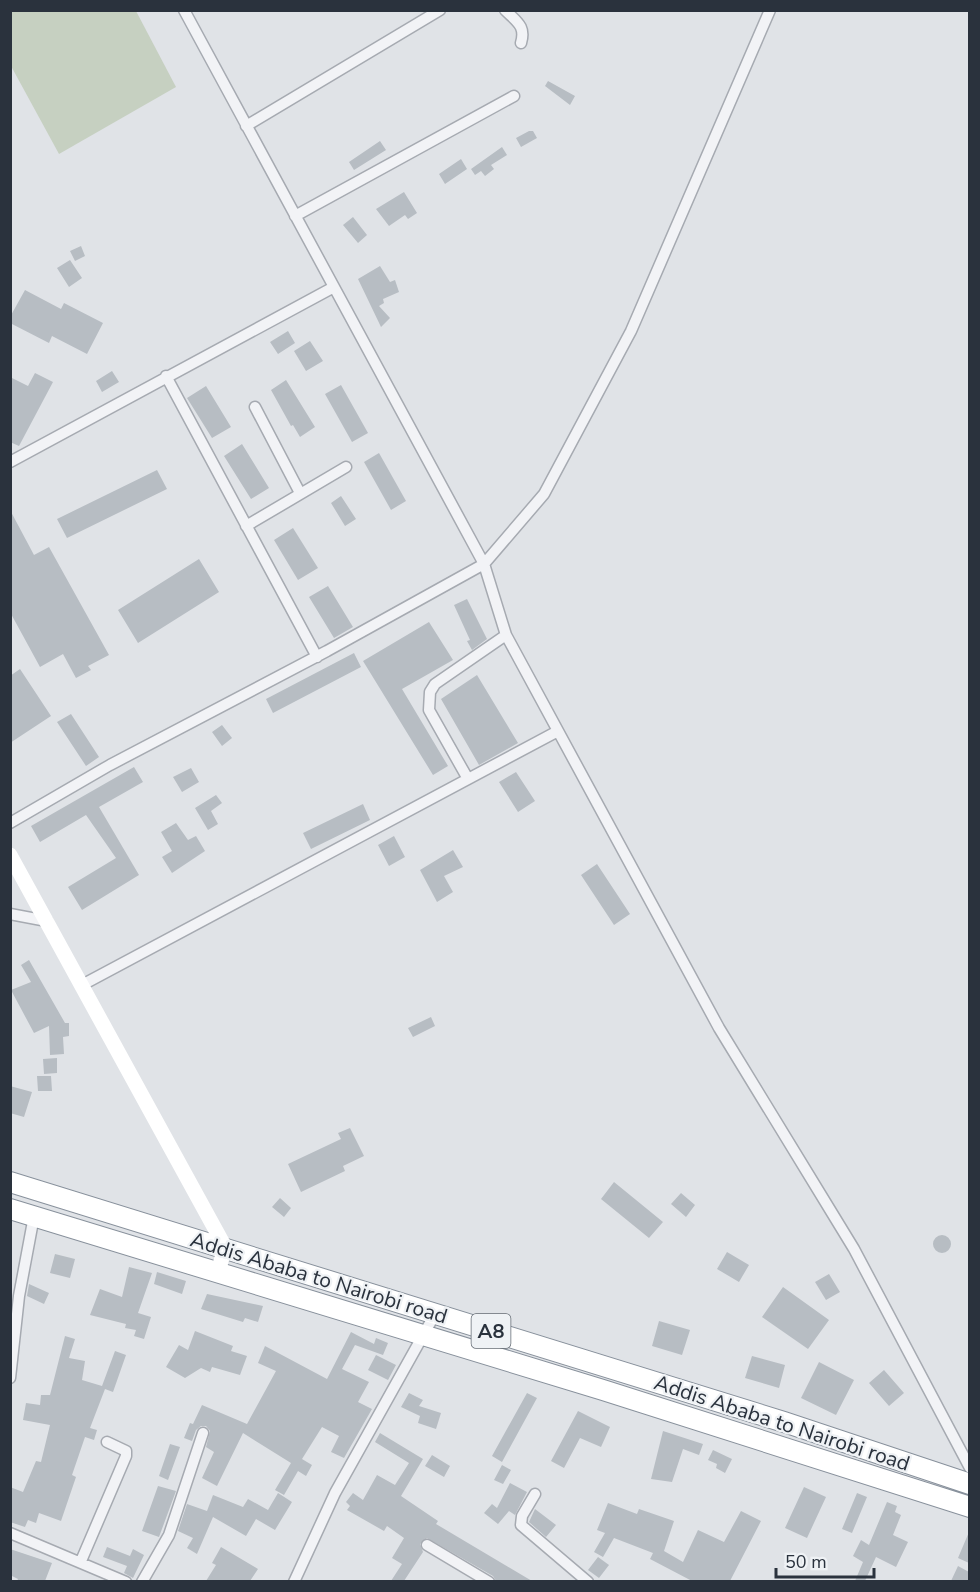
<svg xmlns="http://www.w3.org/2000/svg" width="980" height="1592" viewBox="0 0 980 1592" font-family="'Nunito Sans',sans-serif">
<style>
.green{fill:#c6d0c1}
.building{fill:#b7bdc3}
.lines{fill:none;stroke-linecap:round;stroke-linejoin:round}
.street-casing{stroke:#a6aab1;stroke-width:13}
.highway-casing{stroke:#88919c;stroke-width:22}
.street{stroke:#f2f3f6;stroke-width:10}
.secondary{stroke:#fff;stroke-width:15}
.highway{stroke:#fff;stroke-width:20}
.labels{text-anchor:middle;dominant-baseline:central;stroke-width:4.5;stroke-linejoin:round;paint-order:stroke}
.shield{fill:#eff2f5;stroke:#656c74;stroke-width:1.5}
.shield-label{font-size:20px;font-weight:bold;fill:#2a323d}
.street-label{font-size:21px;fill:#2a323d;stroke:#eff2f5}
</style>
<rect width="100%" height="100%" fill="#e0e3e7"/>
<path class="green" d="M10 11H136L176 87 59 154 11 66Z"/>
<path class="building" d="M548 81 575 96 570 105 545 86Z
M529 131H533L537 138 521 147 516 138Z
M380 141 386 150 354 170 349 162Z
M502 147 507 155 491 165 494 169 485 176 481 171 475 175 471 169Z
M461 159 467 169 445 184 439 174Z
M404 192 417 213 408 219 405 215 389 226 376 209Z
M353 217 367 235 358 243 343 225Z
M81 246 85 256 75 261 70 251Z
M70 260 82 278 69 287 57 268Z
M380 266 390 282 395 280 399 292 383 299 384 303 379 306 390 318 381 327 358 279Z
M25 290 61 309 64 303 103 323 87 354 52 336 49 343 10 323V317Z
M288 331 295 343 278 354 270 342Z
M310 341 323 361 306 371 294 351Z
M112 371 119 382 102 392 96 381Z
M35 373 53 382 19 446 10 442V377L28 386Z
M286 380 315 427 300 437 293 425 291 426 271 390Z
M341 385 368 433 352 442 325 394Z
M206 386 231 427 212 438 187 398Z
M242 444 269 488 251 499 224 456Z
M379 453 406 501 391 510 364 462Z
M157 470 167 489 67 538 57 519Z
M341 496 356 519 345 526 331 503Z
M10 510 34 555 49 547 109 655 88 666 91 670 76 678 63 654 40 667 10 612Z
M293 528 318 568 298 580 274 540Z
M199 559 219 592 138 643 118 610Z
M328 586 353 627 334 638 309 597Z
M467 599 487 639 472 650 467 641 470 640 454 605Z
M429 622 453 660 402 689 448 766 433 775 363 661Z
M354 653 361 667 273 713 266 699Z
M20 669 51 716 10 743V676Z
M477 675 518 743 479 765 441 699Z
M71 714 99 757 86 766 57 722Z
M222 725 232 738 222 746 212 732Z
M134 767 143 782 99 807 139 875 82 910 68 887 116 858 86 815 40 842 31 826Z
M191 768 199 782 182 792 173 777Z
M516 772 535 801 518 812 499 782Z
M216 795 222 803 211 811 218 824 208 830 195 808Z
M363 804 370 820 311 849 303 833Z
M176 823 188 840 196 836 205 851 172 873 162 857 172 851 161 832Z
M394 836 405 857 389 866 378 845Z
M453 850 463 867 444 876 453 892 437 902 420 870Z
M597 864 630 914 614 925 581 875Z
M29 960 65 1023H69V1036L63 1037 64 1054 50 1055 49 1026 34 1033 11 990 31 982 21 965Z
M431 1017 435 1026 413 1037 408 1028Z
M57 1058V1073L44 1074 43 1059Z
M37 1076H51L52 1091H38Z
M10 1086 32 1092 24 1117 10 1113Z
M350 1128 364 1156 343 1166 345 1171 301 1192 288 1164 341 1139 338 1133Z
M614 1182 663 1222 649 1238 601 1199Z
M681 1193 695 1205 686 1217 671 1204Z
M280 1198 291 1208 284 1217 272 1207Z
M933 1244a9 9 0 1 1 18 0a9 9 0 1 1-18 0Z
M727 1252 749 1265 739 1282 717 1269Z
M55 1254 75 1259 70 1278 50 1273Z
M129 1267 152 1273 138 1313 151 1317 144 1339 134 1336 136 1330 125 1328 126 1324 90 1315 100 1289 122 1297Z
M157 1272 186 1281 182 1294 154 1284Z
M829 1274 840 1292 826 1300 815 1282Z
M29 1284 49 1293 44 1304 27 1296Z
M783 1287 829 1320 808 1349 762 1317Z
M207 1294 263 1306 258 1322 245 1318 243 1322 201 1309Z
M659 1321 690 1330 682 1355 652 1346Z
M195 1331 233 1346 231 1351 247 1356 240 1375 212 1367 210 1372 201 1368 185 1378 166 1367 179 1345 188 1350Z
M351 1332 374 1344 376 1338 388 1343 383 1355 355 1345 342 1369 369 1382 358 1402 372 1409 344 1458 331 1452 339 1436 322 1427 302 1459 312 1465 306 1476 298 1471 284 1495 275 1490 291 1463 243 1433 217 1486 202 1478 214 1452 206 1447 210 1431 206 1426H201L196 1430 192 1441 184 1438 190 1423 193 1424 202 1405 247 1424 276 1371 258 1363 265 1346 327 1379Z
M65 1336 75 1339 69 1358 85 1361 82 1380 102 1386 115 1351 126 1355 113 1392 105 1389 90 1428 97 1430 94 1440 85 1437 72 1475 76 1477 61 1521 39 1513 36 1523 28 1520 25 1527 10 1522V1487L23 1492 36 1461 41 1462 50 1425 23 1420 26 1403 40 1405 41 1395H50Z
M376 1355 396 1365 388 1380 368 1370Z
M752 1356 785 1365 779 1388 745 1378Z
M819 1362 854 1380 836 1415 801 1398Z
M884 1370 904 1393 889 1406 869 1383Z
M409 1393 423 1400 419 1406 441 1413 436 1429 418 1423 420 1416 401 1407Z
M527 1393 537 1398 502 1462 492 1456Z
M578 1411 610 1427 601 1447 580 1438 564 1468 551 1461Z
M663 1431 703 1444 699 1455 683 1449 672 1482 651 1479Z
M380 1433 423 1459 401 1496 438 1521 436 1524 532 1581H496L493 1576 427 1538 420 1544 423 1552 404 1581H391L402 1564 392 1558 404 1538 387 1526 384 1531 347 1510 350 1506 346 1502 353 1493 363 1500 377 1475 395 1485 409 1463 375 1442Z
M170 1444 180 1447 168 1480 159 1476Z
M713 1450 732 1459 725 1473 716 1468 717 1464 708 1460Z
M432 1455 450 1466 444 1477 425 1466Z
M502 1465 511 1470 503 1484 494 1480Z
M510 1483 527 1492 515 1515 509 1511 498 1524 484 1513 492 1504 497 1508Z
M158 1486 176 1491 159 1537 142 1531Z
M804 1487 826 1497 807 1538 785 1528Z
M278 1493 292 1502 275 1530 256 1519 246 1536 213 1517 197 1554 187 1548 193 1538 178 1531 187 1504 207 1511 213 1495 243 1507 248 1499 268 1510Z
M857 1493 867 1497 852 1533 842 1529Z
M887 1502 897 1506 895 1512 901 1515 893 1535 908 1542 896 1567 876 1557 865 1581H855L863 1562 853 1556 861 1540 869 1545Z
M608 1503 637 1514 639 1509 674 1521 664 1551 683 1562 698 1530 724 1542 741 1511 761 1521 730 1581H692L650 1559 653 1553 614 1538 603 1557 594 1552 605 1533 597 1530Z
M535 1509 556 1525 546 1537 529 1522Z
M969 1532V1563L958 1558Z
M107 1547 130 1556 133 1549 144 1555 133 1578 124 1573 127 1566 103 1557Z
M221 1547 258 1569 250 1581H206L216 1565 212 1563Z
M10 1549 52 1563 45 1581H17L18 1579 10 1575Z
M598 1557 609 1565 599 1578 588 1570Z
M958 1566 969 1572V1581H951Z"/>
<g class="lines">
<defs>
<path id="street" d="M184 10 484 564 506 635 719 1028 854 1249 970 1468
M505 10C517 22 526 26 521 43
M246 126 440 10
M295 216 514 96
M166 376 317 657
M255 407 300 493
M10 462 334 287
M246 526 346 467
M468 779 429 710 430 692 435 684 506 635
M10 823 110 765 327 651 484 564 544 494 631 331 770 10
M10 914 47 921
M82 985 558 731
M10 1378 19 1296 34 1216
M535 1494 522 1516 521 1525 588 1582
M10 1533 126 1582
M427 1545 489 1582
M81 1561 126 1456V1451L107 1442
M142 1582 169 1535 203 1433
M294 1582 335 1493 435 1314"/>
<path id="highway" d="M10 1182 784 1422 970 1484
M10 1209 603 1390 970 1507"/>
</defs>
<use href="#street" class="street-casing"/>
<use href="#highway" class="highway-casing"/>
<use href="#street" class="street"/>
<path class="secondary" d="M10 855 225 1247 218 1272"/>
<use href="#highway" class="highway"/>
</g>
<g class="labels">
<rect class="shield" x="471.5" y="1314" width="39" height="34" rx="4.5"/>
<g class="shield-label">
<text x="491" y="1331">A8</text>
</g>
<g class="street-label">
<text transform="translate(319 1278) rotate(17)">Addis Ababa to Nairobi road</text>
<text transform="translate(782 1423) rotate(18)">Addis Ababa to Nairobi road</text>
</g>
</g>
<rect width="980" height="1592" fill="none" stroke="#2a323d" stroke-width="24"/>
<path d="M776 1568v9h98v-9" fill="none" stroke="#2a323d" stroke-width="3"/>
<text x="785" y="1568" font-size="18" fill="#2a323d" stroke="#eff2f5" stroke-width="4.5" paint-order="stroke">50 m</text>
</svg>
